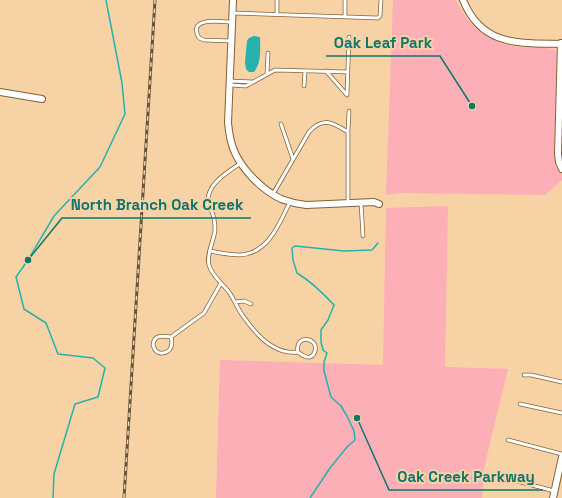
<svg xmlns="http://www.w3.org/2000/svg" width="562" height="498" viewBox="0 0 562 498" font-family="'Space Grotesk',sans-serif">
<style>
.green{fill:#fcafb7}
.water{fill:#25b2ae}
.lines{fill:none;stroke-linecap:round;stroke-linejoin:round}
.stream{stroke:#25b2ae;stroke-width:1.5}
.lane-casing{stroke:#826137;stroke-width:4.5}
.street-casing{stroke:#826137;stroke-width:8}
.lane{stroke:#fff;stroke-width:3}
.street{stroke:#fff;stroke-width:6}
.rail-casing{stroke:#65533c;stroke-width:3}
.rail{stroke:#f7d2a5;stroke-width:1.5;stroke-dasharray:4.5;stroke-linecap:butt}
.leader{fill:none;stroke:#0f766e;stroke-width:1.5}
.callout-dot{fill:#0f766e;stroke:#f7d2a5;stroke-width:1.5}
.callout-label{font-size:15px;text-anchor:middle;font-weight:bold;fill:#0f766e;stroke:#f7d2a5;stroke-width:4;stroke-linejoin:round;paint-order:stroke}
</style>
<rect width="100%" height="100%" fill="#f7d2a5"/>
<path class="green" d="M393 0H456C468 27 491 45 521 47 531 48 545 46 555 50L557 53V57L554 156 556 166 562 174V180L545 195 402 193 386 195Z
M448 206 445 367 508 369 484 468 482 498H216L220 360 383 365 386 208Z"/>
<path class="water" d="M254 36 260 37C260 49 262 62 254 72H249L246 69 245 62 247 41 249 38Z"/>
<g class="lines">
<path class="stream" d="M53 498 54 474 75 404 98 397 105 368 93 358 58 354 46 323 24 309 16 277 28 260 54 216 100 167 125 114 122 83 106 0
M310 498 330 468 347 447 355 440 354 431 347 416 341 406 331 397 324 371V362L327 353 323 350 321 342V330L328 320 334 305C322 292 312 282 297 273L293 260 292 248 295 246 344 251 372 250 378 243"/>
<defs>
<path id="lane" d="M233 13 378 18 380 16 381 0
M277 14V0
M345 17V0
M231 41 204 40 199 38C187 16 220 22 232 22
M326 71 347 95 349 37
M267 74 268 53
M229 81 254 82
M230 85 246 86 275 70 348 72
M304 86 305 71
M281 124 293 159
M348 132 349 111
M241 163C228 172 206 184 208 203 209 206 210 209 212 212 214 217 215 224 215 230 214 241 206 254 209 265 212 276 222 283 229 292 235 301 239 312 246 320 258 337 275 355 298 352 304 357 312 361 315 351 319 337 294 334 298 352
M273 194 309 132C323 116 333 123 348 132V203
M361 203 363 236
M210 251C220 253 230 255 240 255 269 253 279 224 290 202
M235 302 244 301 251 304
M171 337C163 336 154 334 153 345 154 347 154 349 156 351 160 355 169 353 171 347 172 344 172 340 171 337L204 313 221 283
M524 375H531L562 382
M520 404 562 413
M508 440 562 454
M502 477 554 491"/>
<path id="street" d="M233 0 228 123C229 132 230 140 233 148 240 168 262 190 281 199 289 202 297 204 306 205L374 202 379 204
M463 0C482 47 519 43 562 44
M561 43 558 154 559 162 562 169
M0 92 42 99
M553 498 562 457"/>
</defs>
<use href="#lane" class="lane-casing"/>
<use href="#street" class="street-casing"/>
<use href="#lane" class="lane"/>
<use href="#street" class="street"/>
<defs>
<path id="rail" d="M124 498 155 0"/>
</defs>
<use href="#rail" class="rail-casing"/>
<use href="#rail" class="rail"/>
</g>
<path class="leader" d="M472 106L440 56H326M28 260L62 218H251M357 418L389 490H543"/>
<g class="callout-dot">
<circle cx="472" cy="106" r="4"/>
<circle cx="28" cy="260" r="4"/>
<circle cx="357" cy="418" r="4"/>
</g>
<g class="callout-label">
<text x="383" y="48">Oak Leaf Park</text>
<text x="157" y="210">North Branch Oak Creek</text>
<text x="466" y="482">Oak Creek Parkway</text>
</g>
</svg>
